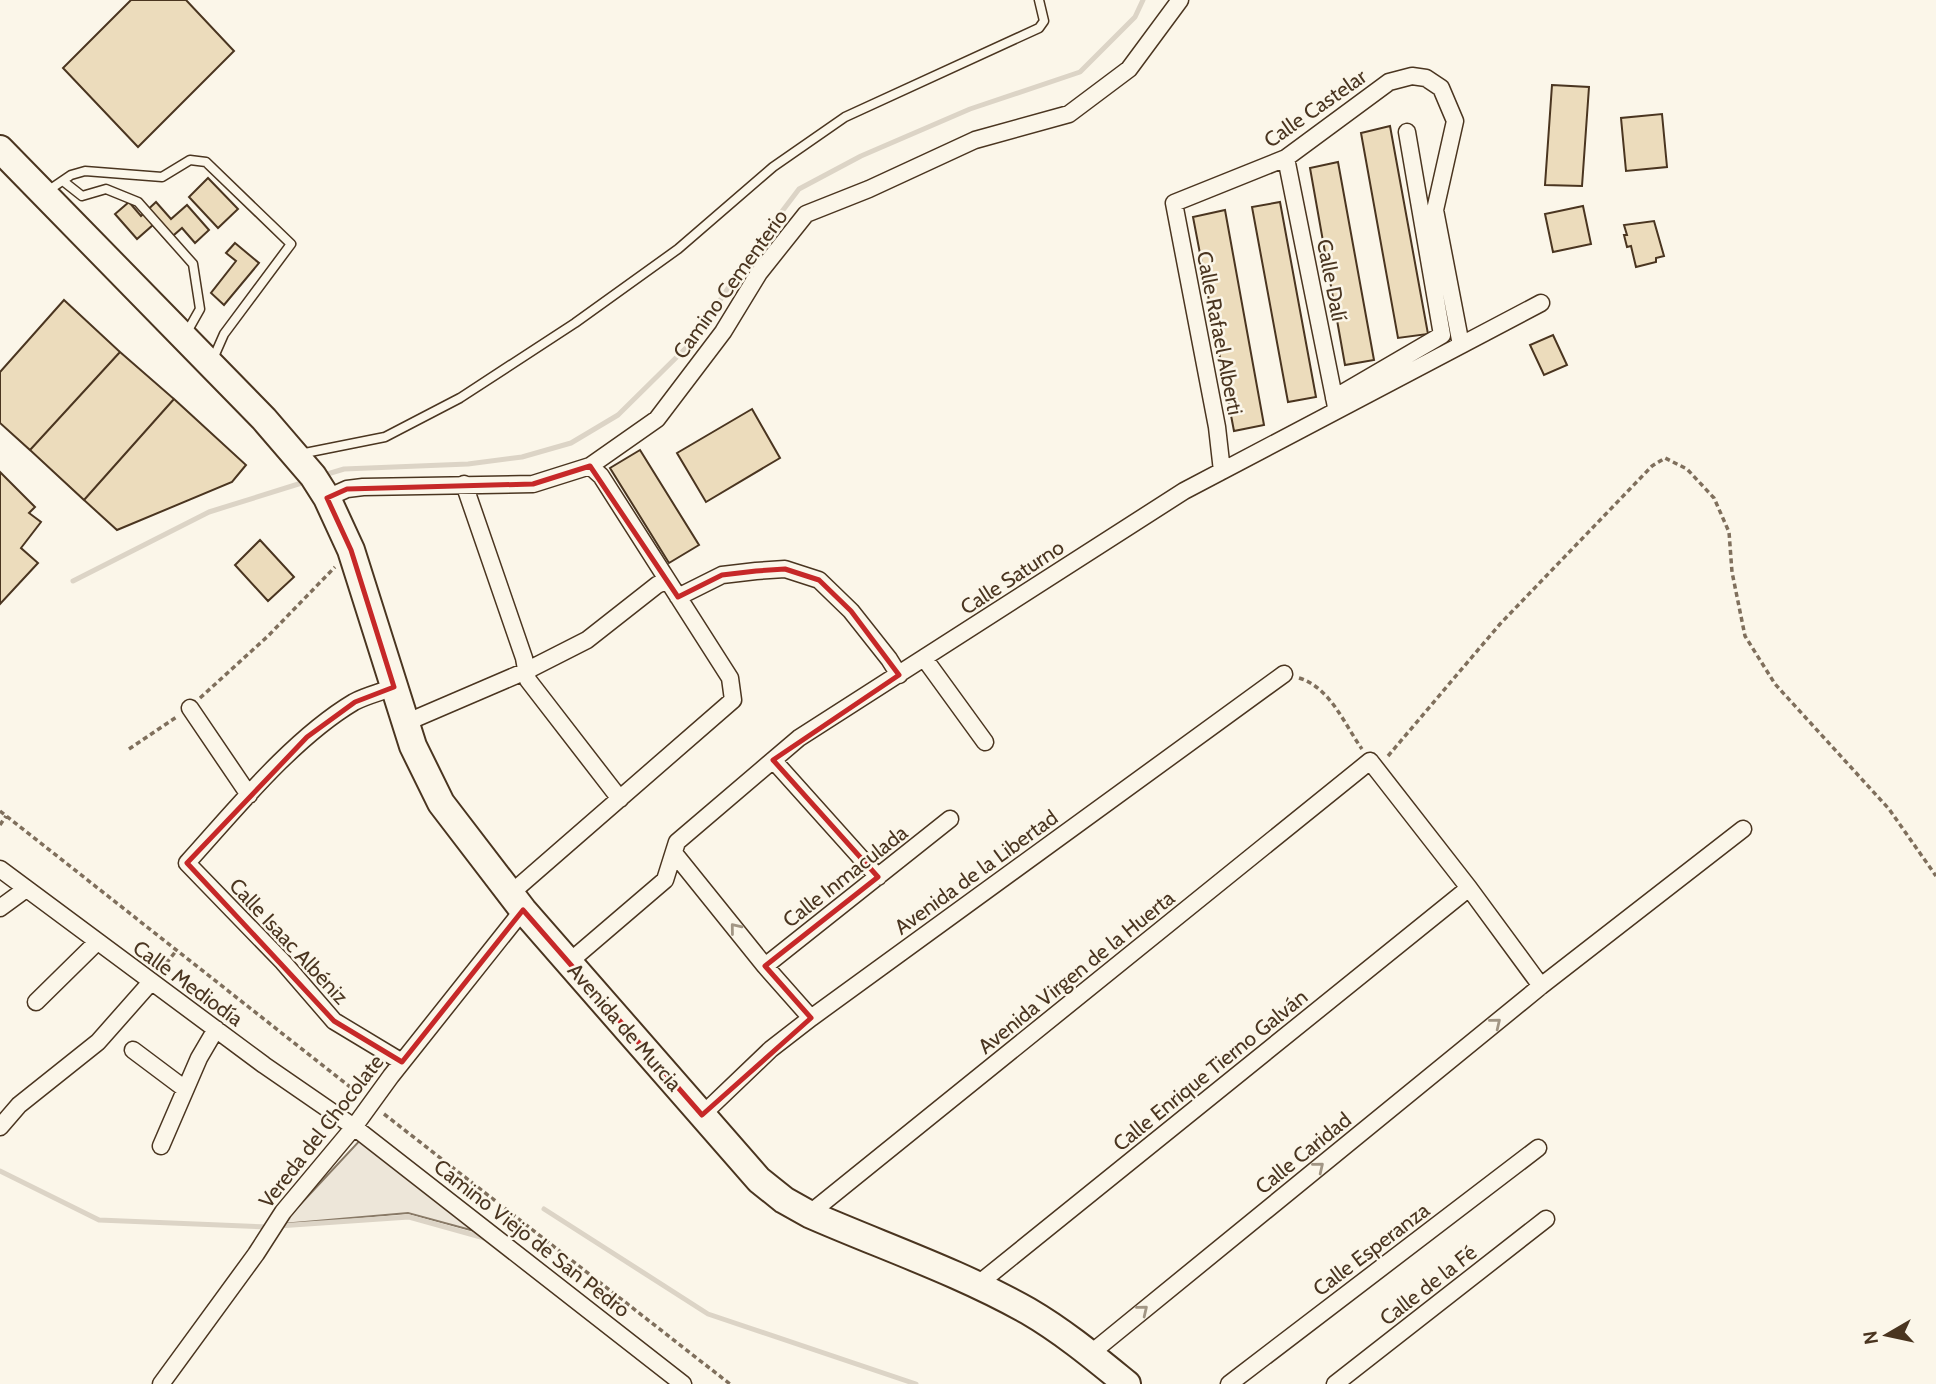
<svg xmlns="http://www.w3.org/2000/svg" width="1936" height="1384" viewBox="0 0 1936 1384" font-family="Cabin,sans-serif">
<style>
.green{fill:#ede6d9;stroke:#887966;stroke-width:2}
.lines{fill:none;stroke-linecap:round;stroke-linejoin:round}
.stream{stroke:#dcd4c6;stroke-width:5}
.building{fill:#ecdcbc;stroke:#4a3520;stroke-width:2}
.lane-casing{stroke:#4a3520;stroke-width:11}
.street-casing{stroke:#4a3520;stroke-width:19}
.primary-casing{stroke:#4a3520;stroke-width:30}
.path{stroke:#7f6f5c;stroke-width:3.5;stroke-dasharray:5 3.5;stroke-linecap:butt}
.lane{stroke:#fbf6e9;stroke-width:8}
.street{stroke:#fbf6e9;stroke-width:16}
.primary{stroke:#fbf6e9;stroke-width:26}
.oneway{stroke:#a29684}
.marked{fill:none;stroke:#c62828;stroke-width:5;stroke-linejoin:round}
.labels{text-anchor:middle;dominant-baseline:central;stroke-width:5;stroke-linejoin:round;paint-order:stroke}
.street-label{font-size:21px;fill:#4a3520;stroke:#fbf6e9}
</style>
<rect width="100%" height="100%" fill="#fbf6e9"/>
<path class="green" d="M363 1137 489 1235 408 1213 282 1224Z"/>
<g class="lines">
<path class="stream" d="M324 475 344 469 468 464 522 457 571 443 618 415 694 340 755 247 799 189 861 156 970 109 1080 72 1135 17 1143 0
M73 581 209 512 308 481
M0 1171 99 1220 268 1227
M544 1209 708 1314 916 1384
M278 1226 409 1217 488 1239"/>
</g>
<path class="building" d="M131 0H186L234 51 138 147 63 68Z
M1552 85 1589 87 1582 186 1545 185Z
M1662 114 1667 167 1626 171 1621 118Z
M1390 126 1428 334 1398 338 1361 133Z
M1338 162 1374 360 1345 365 1310 168Z
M208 178 238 209 218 228 189 197Z
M129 202 141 216 156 202 171 219 187 205 209 230 195 243 182 228 167 241 153 225 137 239 115 214Z
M1280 202 1316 397 1288 402 1252 207Z
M1583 206 1591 244 1553 252 1545 214Z
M1225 210 1264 425 1234 431 1193 217Z
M1654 221 1664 256 1656 258V262L1636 267 1631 246 1627 247 1624 235H1627L1624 225Z
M235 243 259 263 224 305 211 293 236 261 226 253Z
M64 300 120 352 30 450 0 423V372Z
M1553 335 1567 365 1544 375 1530 345Z
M120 352 174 399 84 500 30 450Z
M174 399 246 465 232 482 117 530 84 500Z
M752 409 780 458 706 502 677 453Z
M640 450 699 545 669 563 610 468Z
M0 472 35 507 29 513 41 522 21 548 38 563 0 604Z
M260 540 294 577 268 601 235 565Z"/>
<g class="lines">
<defs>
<path id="lane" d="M63 181 82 196 106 189 138 202 193 264 200 309 187 332
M46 192 71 175 85 171 162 177 190 160 206 162 291 244 224 334 213 359
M300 454 385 437 460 398 575 323 678 249 773 167 845 117 1039 28 1044 21 1039 0"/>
<path id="street" d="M1286 158 1336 407
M1334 398 1442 335 1407 132
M1222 471 1217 427 1174 203 1286 158 1389 82 1412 76 1426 78 1441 88 1455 121 1435 210 1461 345
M464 484 524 658 528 680 620 799
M327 498 347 489 363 487 533 484 590 466 657 419 723 332 759 273 806 214 869 189 975 140 1069 114 1129 69 1180 0
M678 597 722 575 756 571 785 569 819 580 851 611 889 659 899 675
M924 658 985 742
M394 687C381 692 365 696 354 702 292 739 235 810 187 863L283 962 334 1021 402 1062
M190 708 249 795
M405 723 526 671 587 640 657 585 667 580
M773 760 878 877
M674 853 765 966 811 1018
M0 869 264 1065 354 1127 683 1384
M510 894 733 700 730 678 601 476 590 466
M0 908 26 889
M568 963 665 880 677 842 799 738 1184 491 1541 303
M765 966 950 819
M36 1002 97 942
M133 1050 185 1089
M702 1115 771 1049 811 1018 1284 674
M0 1127 19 1105 98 1042 151 982
M161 1146 199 1058 216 1029
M809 1214 1370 761 1469 888 1541 986
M977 1285 1469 888
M1090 1354 1541 986 1743 829
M161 1384 256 1254 283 1212 354 1127 391 1076 523 910
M1229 1384 1538 1148
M1335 1384 1546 1219"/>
<path id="primary" d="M0 149 264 419 313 476 327 498 351 550 413 746 441 803 523 910 759 1180 784 1200 809 1214C882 1246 959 1272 1028 1311 1064 1332 1095 1358 1127 1384"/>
</defs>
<use href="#lane" class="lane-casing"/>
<use href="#street" class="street-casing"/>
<use href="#primary" class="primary-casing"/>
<path class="path" d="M1299 678C1331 688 1344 724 1362 749
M200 698 268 636 335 567
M129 749 178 716
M1388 756 1500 624 1652 466 1665 458 1687 469 1714 498 1729 532 1732 572 1745 636 1775 684 1889 809 1936 876
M0 811 359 1094
M0 825 6 816
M161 970 176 951
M384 1114 730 1384"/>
<use href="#lane" class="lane"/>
<use href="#street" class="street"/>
<use href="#primary" class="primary"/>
</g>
<defs><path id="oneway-chevron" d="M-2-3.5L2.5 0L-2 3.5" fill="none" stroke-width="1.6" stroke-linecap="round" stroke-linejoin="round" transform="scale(1.75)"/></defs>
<g class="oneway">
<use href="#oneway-chevron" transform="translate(735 928) rotate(-129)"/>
<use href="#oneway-chevron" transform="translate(1496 1023) rotate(-39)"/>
<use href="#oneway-chevron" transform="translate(1319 1167) rotate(-39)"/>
<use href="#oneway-chevron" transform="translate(1143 1310) rotate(-39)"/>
</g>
<path class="marked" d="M590 466 678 597 722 575 756 571 785 569 819 580 851 611 899 675 773 760 878 877 765 966 811 1018 702 1115 523 910 402 1062 334 1021 187 863 307 737 355 702 394 687 351 550 327 498 347 489 533 484Z"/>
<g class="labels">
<g class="street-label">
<text transform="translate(1315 108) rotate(-35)">Calle Castelar</text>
<text transform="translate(1332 280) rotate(79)">Calle Dalí</text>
<text transform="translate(730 284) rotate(-54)">Camino Cementerio</text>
<text transform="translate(1220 333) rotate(79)">Calle Rafael Alberti</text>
<text transform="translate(1012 577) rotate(-33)">Calle Saturno</text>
<text transform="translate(976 872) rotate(-36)">Avenida de la Libertad</text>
<text transform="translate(845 876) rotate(-38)">Calle Inmaculada</text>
<text transform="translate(289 941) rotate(47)">Calle Isaac Albéniz</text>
<text transform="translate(1076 972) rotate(-39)">Avenida Virgen de la Huerta</text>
<text transform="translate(188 983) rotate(36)">Calle Mediodía</text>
<text transform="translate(625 1027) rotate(49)">Avenida de Murcia</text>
<text transform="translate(1210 1070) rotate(-39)">Calle Enrique Tierno Galván</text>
<text transform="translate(321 1131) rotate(-52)">Vereda del Chocolate</text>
<text transform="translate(1303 1153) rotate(-39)">Calle Caridad</text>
<text transform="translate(532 1238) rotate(38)">Camino Viejo de San Pedro</text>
<text transform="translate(1371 1249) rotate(-37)">Calle Esperanza</text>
<text transform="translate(1428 1285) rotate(-38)">Calle de la Fé</text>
</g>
</g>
<g transform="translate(1887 1335) rotate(261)" stroke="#fbf6e9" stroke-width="5" paint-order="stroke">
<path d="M0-5L12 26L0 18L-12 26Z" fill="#4a3520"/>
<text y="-10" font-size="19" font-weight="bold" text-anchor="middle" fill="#4a3520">N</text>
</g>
</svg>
